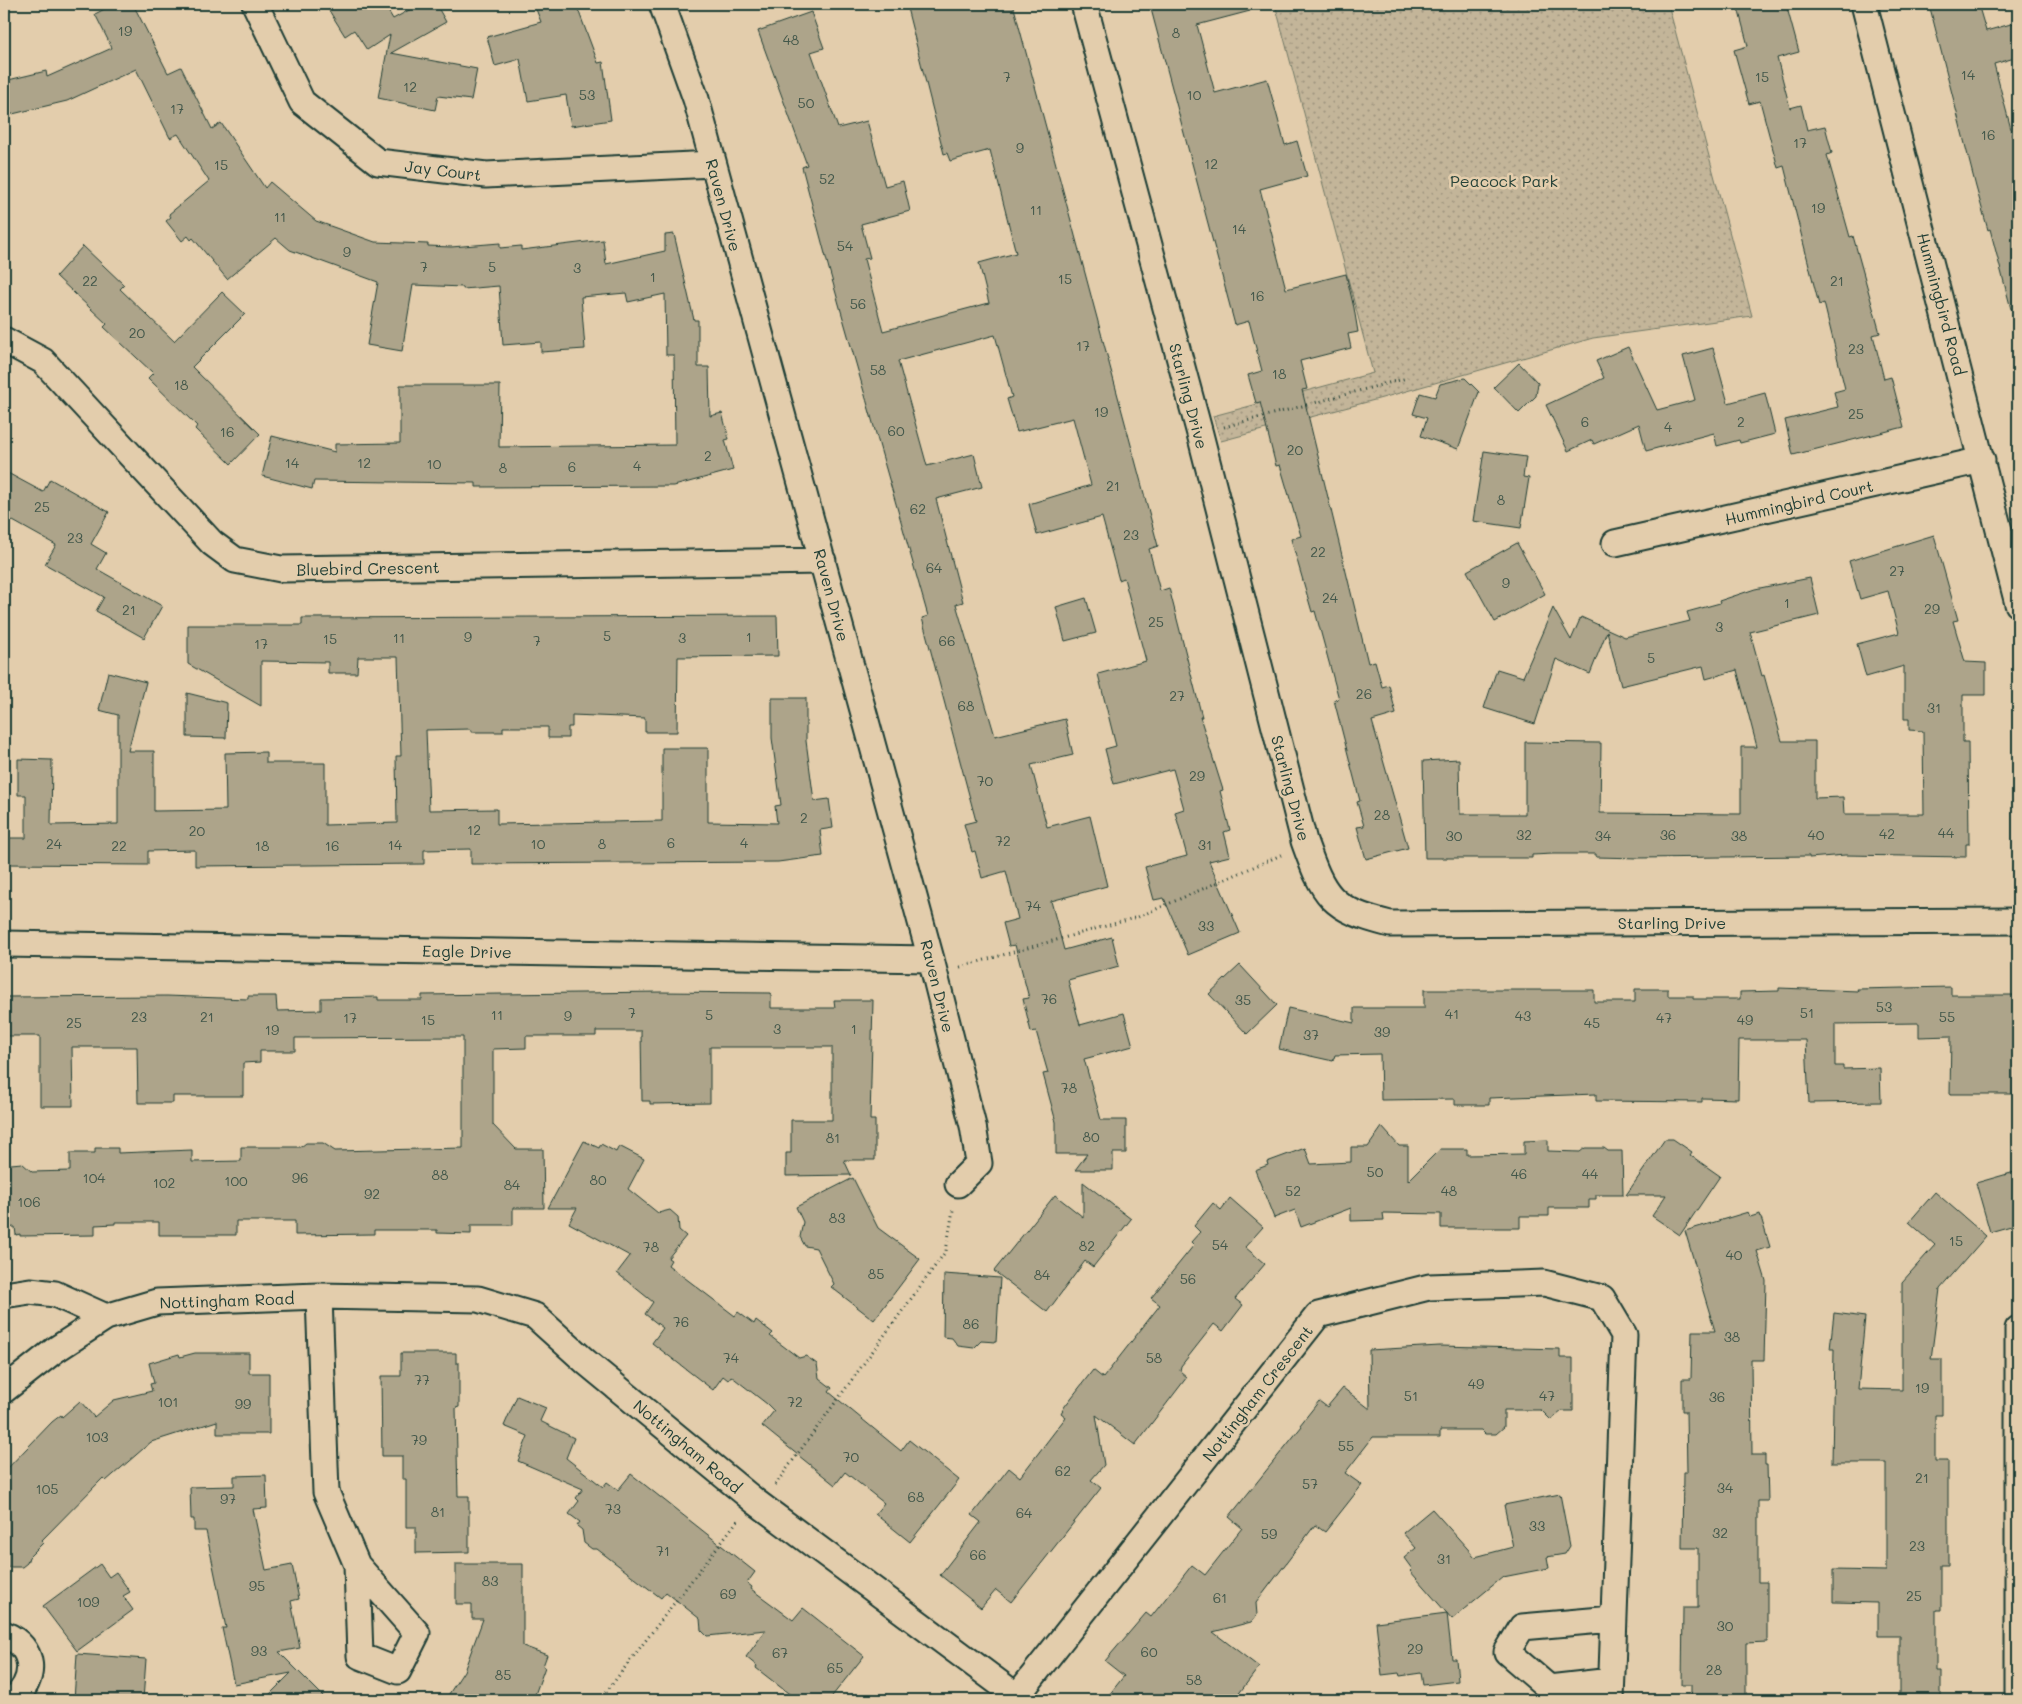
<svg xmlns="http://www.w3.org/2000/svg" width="2022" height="1704" viewBox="0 0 2022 1704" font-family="Mali,sans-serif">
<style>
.park{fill:url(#park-dots);stroke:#717966}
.building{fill:#ada48a;stroke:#1f3d34}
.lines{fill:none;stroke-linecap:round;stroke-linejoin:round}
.street-casing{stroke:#1f3d34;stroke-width:29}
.path{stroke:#1f3d34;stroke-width:3;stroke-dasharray:1 4;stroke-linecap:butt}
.street{stroke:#e3cdac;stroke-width:25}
.labels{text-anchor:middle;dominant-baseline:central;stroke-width:5;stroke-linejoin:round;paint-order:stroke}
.number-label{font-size:14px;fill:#42574a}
.street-label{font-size:16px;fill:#1f3d34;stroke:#e3cdac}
.park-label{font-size:16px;fill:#274339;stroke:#e3cdac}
</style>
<defs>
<pattern id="park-dots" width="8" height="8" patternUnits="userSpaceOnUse" patternTransform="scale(1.25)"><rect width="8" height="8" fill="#c3b599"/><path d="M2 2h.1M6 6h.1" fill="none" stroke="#9e947e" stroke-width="1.8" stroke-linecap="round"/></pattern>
</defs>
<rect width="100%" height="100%" fill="#e3cdac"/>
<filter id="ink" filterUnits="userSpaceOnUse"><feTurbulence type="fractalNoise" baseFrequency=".02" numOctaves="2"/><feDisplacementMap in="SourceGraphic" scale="10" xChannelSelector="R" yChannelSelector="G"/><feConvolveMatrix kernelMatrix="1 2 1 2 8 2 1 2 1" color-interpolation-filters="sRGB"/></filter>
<g filter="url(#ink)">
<path class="park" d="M1275 4H1668L1752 316 1593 338 1382 398 1221 441 1213 416 1373 373Z"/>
<path class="building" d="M114 4H133L168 73 181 67 212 129 221 123 265 188 270 182 316 221 375 242 428 244V246L451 247 500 243V248L521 246V250L603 240 606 264 665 251V235L674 234 694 320H698V367H709L710 416 722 413 729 439 725 440 733 470 674 486 476 487V483L314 481 312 489 262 476 272 436 335 452V444L400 443V385H500L499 447 675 445 674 355H666L665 294 628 302 626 293 581 297 585 349 541 352V342L503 345 499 286 463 289V287L413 285 402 351 367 345 378 282 290 250 276 238 227 279 193 238 191 240 188 236 182 241 166 221 171 217 169 214 209 181 178 134 170 138 136 69 67 101 4 116V81L46 71 47 77 112 48 95 14Z
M325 4H384L393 19 420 4H436L446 22 391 53 477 69 471 100 438 96 435 110 378 98 390 35 367 50 354 30 345 36Z
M534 4H576L598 63 603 62 611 120 571 126 566 95 528 101 520 59 495 66 487 37 541 22Z
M906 4H1013L1158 546 1149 549 1160 591 1169 588 1202 717H1200L1223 790 1220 791 1230 830 1224 832 1230 856 1209 861 1240 933 1188 955 1164 898 1154 900 1145 867 1187 856 1175 812 1184 809 1173 769 1114 784 1105 749 1116 746 1098 674 1146 661 1124 578 1119 580 1102 517 1037 535 1029 504 1091 485 1073 418 1017 432 1007 399 1012 397 995 335 898 361 927 466 974 454 982 487 936 499 963 602 956 604 995 736 1065 719 1073 755 1031 765 1047 827 1090 816 1107 886 1051 901 1064 950 1112 937 1119 966 1068 980 1080 1025 1124 1013 1133 1046 1084 1059 1101 1120H1126V1153H1113V1170H1075L1087 1154H1056V1122L1043 1074 1048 1073 1036 1031 1031 1032 1023 999 1029 998 1015 945 1009 946 1003 923 1018 919 1006 871 982 878 975 851 972 852 964 824 976 821 922 618 928 616 829 269 802 167 807 165 758 31 811 12 824 48 811 52 838 128 867 121 885 186 903 181 910 211 861 224 870 258 864 259 883 331 989 303 979 263 1016 253 990 150 950 161 947 153 944 154Z
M1169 4H1249L1250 11 1197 25 1215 93 1267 79 1285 145 1297 141 1307 176 1260 189 1286 289 1346 274 1354 308 1358 332 1348 334 1351 348 1300 361 1307 389 1302 390 1368 663 1375 661 1382 687 1389 685 1396 714 1372 721 1408 848 1366 859 1357 827 1364 826 1357 802 1360 801 1334 700 1339 699 1315 611 1312 612 1291 539 1301 536 1280 465 1276 466 1260 402 1256 403 1248 375 1262 371 1249 321 1235 325 1151 9Z
M1737 4H1786L1799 52 1777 58 1790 108 1801 105 1807 130 1825 126 1832 153 1827 155 1850 237 1853 236 1880 333 1873 335 1884 379 1891 377 1904 427 1793 455 1785 420 1838 407 1834 392 1845 389 1824 303 1819 305 1784 166 1778 168 1760 101 1749 104 1734 50 1748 46Z
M1929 4H1978L1986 31 2018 22V57L1994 64 2018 156V308L2011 309 1990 229 1988 230 1976 187Z
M83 246 124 285 120 289 174 341 222 292 245 314 192 367 260 434 231 464 195 429 197 426 148 378 153 373 104 327 107 324 56 276Z
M1628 347 1657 410 1695 400 1683 356 1713 348 1728 403 1765 393 1775 434 1740 443 1739 440 1717 446 1714 433 1646 451 1639 424 1594 444 1592 440 1568 451 1546 405 1604 378 1596 361Z
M1519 363 1538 383 1536 396 1519 413 1494 387Z
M1465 378 1479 392 1458 449 1421 436 1427 418 1413 414 1420 393 1435 397 1440 384Z
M1484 451 1526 457 1523 477 1529 478 1521 528 1473 521Z
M4 471 43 492 50 479 109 512 91 544 106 553 97 569 162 606 144 638 96 611 104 597 45 564 56 545 4 516Z
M1934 535 1958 620 1953 621 1965 662 1986 663V695H1963V742H1968L1969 844H1966V857L1845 855 1809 858V856L1639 858 1596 857V854H1553L1532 855V858H1425L1423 761 1459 759 1460 814H1525V742L1601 743 1600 813 1741 814V747H1757L1737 670 1706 679 1703 666 1621 686 1607 631 1590 674 1556 659 1535 724 1484 708 1497 669 1523 677 1553 608 1571 640 1581 617 1625 637 1690 621 1687 612 1720 603 1719 601 1755 589 1810 578 1819 615 1750 632 1762 676 1764 675 1782 741H1815V798L1843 797 1844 814H1924L1923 731 1909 730V719H1904V666L1866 677 1857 644 1899 633 1888 591 1860 599 1849 561Z
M1517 543 1545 594 1495 622 1467 571Z
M1086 598 1096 633 1065 641 1056 607Z
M777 616 778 656 678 657 677 732H645V718L572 715V727H568V738H548V727H503V732H471V729L426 730 429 810 497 809V824L662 821V748H708V822L777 823 775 806 781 805 772 738V698H806V741L814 801 829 799 833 828 820 830 823 856 778 862 471 864V849L424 850V864L195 866V850L148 851V865L4 864V838H26V795H18V759L52 760 51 825 118 824V715L99 710 108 672 146 682 128 751H154V811L226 810 225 753 266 752V763H325V825L397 823 396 756H401L398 657H358L357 673H328V662L261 661V706L188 664V625H302V618Z
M187 693 227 703 226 738 187 737Z
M1240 965 1277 1005 1247 1034 1209 994Z
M1951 987V995H2018V1094H1950L1951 1036 1919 1037V1023L1835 1024V1066H1843V1069L1880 1068 1881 1102 1809 1103 1806 1040H1739L1738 1099 1702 1098V1102L1596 1101V1094L1489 1098V1105H1455V1099L1381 1100 1380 1054 1335 1055 1333 1061 1279 1049 1288 1008 1354 1023V1008H1424V990H1594V1002H1635V989H1668V996H1693V999H1740V992L1779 991V988L1858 991 1857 989Z
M661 992 771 993V1008H835L834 1000H873L870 1120H875V1160H844L851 1175 786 1176V1153H791V1120H832V1047H710V1103L650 1104V1101H642L641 1031H596V1036H526V1048L493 1049V1125L516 1149H543L544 1208H513V1225H471V1234L437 1233V1230H374V1234L295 1235V1221H236V1235H159V1222H115V1224L95 1225V1235L20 1236V1234L16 1235 15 1227 4 1228V1171L11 1164 22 1163 32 1172 70 1171V1153H95V1148H118V1153L192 1150V1162L241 1161V1147H301L306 1143H323L335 1151 463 1148V1037L295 1038V1051H260V1062L243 1063V1096H173V1103H138L137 1047H72L73 1106H40V1036H4V997L167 996 248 999V996H276L277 1011 321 1010V998L378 997V1000H422V995Z
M1382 1127 1399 1146H1408V1181L1440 1149H1467V1155L1524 1154V1141L1548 1140V1151L1580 1152 1585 1148H1604L1608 1151H1622L1623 1195H1596V1199H1589V1208H1549V1216H1520V1228H1441V1214L1383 1213 1384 1220 1351 1221V1208L1301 1227 1295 1210 1274 1218 1255 1170 1268 1165 1267 1162 1305 1148 1311 1164 1351 1162V1147H1368Z
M1665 1139H1673L1692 1152 1690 1155 1720 1176 1680 1235 1652 1216 1666 1195H1626Z
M584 1141 599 1148 601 1144 616 1152 619 1146 644 1159 628 1189 658 1213 670 1210 678 1217 679 1230 686 1236 668 1258 671 1260 668 1265 735 1316 738 1312 754 1324 756 1320 773 1333 770 1336 799 1358 806 1356 817 1364 819 1378 832 1388 829 1392 901 1451 909 1440 959 1480 910 1542 875 1514 884 1503 845 1472 835 1485 762 1426 774 1411 767 1404 731 1376 728 1380 723 1376 713 1390 652 1343 663 1328 645 1314 653 1302 617 1273 630 1256 569 1223 577 1208H548Z
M2018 1171V1224L1990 1232 1976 1183Z
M853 1178 878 1228 920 1259 874 1320 831 1287 834 1284 816 1248 805 1246 800 1237 803 1222 796 1207Z
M1083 1182 1131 1219 1093 1267 1085 1261 1047 1312 994 1271 1055 1195 1083 1217Z
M1935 1192 1986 1236 1940 1289 1931 1359H1942V1415H1935V1461H1948V1565H1941V1610H1936V1671H1941V1700H1899V1636H1878V1603L1833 1602V1570L1886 1571V1463H1832L1834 1349H1830L1834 1313 1865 1317 1858 1389 1902 1390V1282L1935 1245 1909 1222Z
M1230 1198 1263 1227 1245 1247 1265 1264 1235 1299 1243 1305 1223 1331 1214 1324 1181 1366 1180 1371 1187 1377 1135 1445 1096 1415 1104 1465 1091 1480 1101 1488 1011 1602 996 1590 981 1608 940 1575 981 1522 972 1515 1009 1468 1020 1477 1066 1417 1061 1413 1065 1406 1093 1370 1103 1378 1160 1305 1151 1298 1194 1245 1191 1242 1200 1232 1194 1226 1213 1203 1221 1210Z
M1748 1212 1750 1217 1760 1214 1770 1247 1757 1251 1766 1281 1764 1360H1751L1752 1455H1765V1465H1767L1768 1501H1758V1582H1767V1642L1746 1643V1700H1691V1685H1682L1683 1608H1698V1548H1682L1683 1472H1687L1686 1411H1682V1379H1691L1692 1331H1715L1685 1231Z
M944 1274 1000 1278 996 1342 981 1341 974 1348 958 1346 952 1338 943 1337Z
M1440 1346 1560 1349V1358H1573V1411H1562L1551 1420 1541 1410H1504V1427L1496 1434H1485L1481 1430H1440V1437H1373L1345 1473 1362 1485 1325 1532 1315 1525 1256 1603 1257 1615 1251 1622 1213 1632 1259 1667 1234 1700H1105L1124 1676 1105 1661 1146 1613 1151 1617 1192 1565 1205 1575 1242 1528 1229 1517 1302 1426 1300 1425 1319 1401 1327 1407 1343 1388 1370 1409 1369 1350Z
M195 1353H249V1373H269V1434H217V1421L151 1442 106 1481 103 1478 41 1541 43 1543 29 1557 27 1563 22 1567H4V1472L52 1422 61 1415 62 1417 80 1401 94 1417 114 1400 152 1391 150 1384 154 1383 149 1363 179 1354 180 1357Z
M401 1353H456V1363H459V1407L456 1408 458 1496H469V1552L416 1553V1527H406V1479H402V1456H382L381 1376H401Z
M517 1396 546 1408 540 1421 574 1438 566 1458 603 1487 607 1482 618 1490 631 1474 755 1572 747 1583 752 1587 751 1589 793 1620 803 1608 864 1656 829 1700H797L756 1668 757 1666 746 1657 766 1630 707 1636 701 1630 700 1619 666 1592 661 1598 597 1549H592L584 1543 582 1530 577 1526 580 1522 569 1514 579 1501 576 1498 583 1489 518 1461 528 1436 504 1426Z
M266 1475 267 1508 253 1509 266 1570 292 1565 299 1599 291 1601 300 1648 279 1652 327 1700H264L291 1673 234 1684 222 1628H226L206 1531H194V1519H191L190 1487 234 1486V1476Z
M1560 1494 1570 1546 1565 1554 1547 1557 1549 1568 1503 1577 1452 1619 1410 1571 1412 1569 1404 1558 1416 1548 1403 1533 1432 1509 1475 1557 1513 1547 1504 1505Z
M100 1564 109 1577 116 1572 130 1592 123 1596 133 1610 77 1651 43 1606Z
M456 1564H523V1646L547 1655 543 1666 545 1667 533 1700H445L464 1671 483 1619H472V1604H456Z
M1447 1613 1452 1659H1456L1458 1681 1423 1685 1421 1673 1400 1676 1399 1673 1382 1675 1376 1622Z
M77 1654 146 1659 143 1700H74Z"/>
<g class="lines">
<defs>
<path id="street" d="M255 4 302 102 378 162 486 175 713 164
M662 4 696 99 931 959 973 1126 979 1163 958 1184
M1084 4 1200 434 1304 841C1324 897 1330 909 1390 924L2018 921
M1864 4 2018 604
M4 340 43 361 212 543 235 560 281 569 823 561
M1615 543 1982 460
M4 944 931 959
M4 1295 30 1291 55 1294 106 1317
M319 1296 326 1492 357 1565 417 1633 398 1671 360 1656 357 1565
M4 1390 55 1350 106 1317 157 1302 319 1296 478 1299 535 1316 586 1362 756 1502 1022 1700
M4 1634C36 1647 37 1679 13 1700
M1611 1681 1549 1688 1507 1652 1522 1627 1613 1619
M1017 1696 1318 1315 1429 1287 1544 1283 1602 1298 1624 1335 1611 1700
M2018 1700V1329"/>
</defs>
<use href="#street" class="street-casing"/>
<path class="path" d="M1224 427 1407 378
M960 967 1138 917 1281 855
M775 1485 946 1251 953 1210
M600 1700 738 1520"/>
<use href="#street" class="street"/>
</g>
</g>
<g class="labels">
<g class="number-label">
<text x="125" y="30">19</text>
<text x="1176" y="32">8</text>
<text x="791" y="39">48</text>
<text x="1968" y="74">14</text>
<text x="1007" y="76">7</text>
<text x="1762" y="76">15</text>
<text x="410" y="86">12</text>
<text x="587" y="94">53</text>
<text x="1194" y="94">10</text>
<text x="806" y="102">50</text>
<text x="177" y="108">17</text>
<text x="1988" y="134">16</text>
<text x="1800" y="142">17</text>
<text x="1020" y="147">9</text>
<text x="1211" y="163">12</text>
<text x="221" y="164">15</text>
<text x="827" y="178">52</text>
<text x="1818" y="207">19</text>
<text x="1036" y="209">11</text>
<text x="280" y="216">11</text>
<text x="1239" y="228">14</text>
<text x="845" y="245">54</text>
<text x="347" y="251">9</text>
<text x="424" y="266">7</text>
<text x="492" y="266">5</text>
<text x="577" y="267">3</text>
<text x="653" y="276">1</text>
<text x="1065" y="278">15</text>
<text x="90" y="280">22</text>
<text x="1837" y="280">21</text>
<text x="1257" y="295">16</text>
<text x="858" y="303">56</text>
<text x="137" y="332">20</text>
<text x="1083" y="345">17</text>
<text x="1856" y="348">23</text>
<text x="878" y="369">58</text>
<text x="1279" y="373">18</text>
<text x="181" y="384">18</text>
<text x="1101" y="411">19</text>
<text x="1856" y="413">25</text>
<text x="1585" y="421">6</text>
<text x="1741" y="421">2</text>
<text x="1668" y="426">4</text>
<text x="896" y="430">60</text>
<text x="227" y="431">16</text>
<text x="1295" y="449">20</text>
<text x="708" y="455">2</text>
<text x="292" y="462">14</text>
<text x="364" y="462">12</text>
<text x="434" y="463">10</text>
<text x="637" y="465">4</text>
<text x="572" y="466">6</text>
<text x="503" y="467">8</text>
<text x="1113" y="485">21</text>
<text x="1501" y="499">8</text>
<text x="42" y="506">25</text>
<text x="918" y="508">62</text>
<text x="1131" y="534">23</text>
<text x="75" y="537">23</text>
<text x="1318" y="551">22</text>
<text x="934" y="567">64</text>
<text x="1897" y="570">27</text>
<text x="1506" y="582">9</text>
<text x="1330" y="597">24</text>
<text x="1787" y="602">1</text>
<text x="1932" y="608">29</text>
<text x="129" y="609">21</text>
<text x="1156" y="621">25</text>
<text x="1719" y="626">3</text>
<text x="607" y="635">5</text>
<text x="468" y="636">9</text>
<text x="749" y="636">1</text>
<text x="399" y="637">11</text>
<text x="682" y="637">3</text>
<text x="330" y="638">15</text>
<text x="537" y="640">7</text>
<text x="947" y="640">66</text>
<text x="261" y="643">17</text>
<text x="1651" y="657">5</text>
<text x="1364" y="693">26</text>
<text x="1177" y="695">27</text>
<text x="966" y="705">68</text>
<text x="1934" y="707">31</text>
<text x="1197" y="775">29</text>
<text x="985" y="780">70</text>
<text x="1382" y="814">28</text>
<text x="804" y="817">2</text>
<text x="474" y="829">12</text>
<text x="197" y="830">20</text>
<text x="1946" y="832">44</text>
<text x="1887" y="833">42</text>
<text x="1524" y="834">32</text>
<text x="1668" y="834">36</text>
<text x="1816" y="834">40</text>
<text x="1454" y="835">30</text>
<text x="1603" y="835">34</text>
<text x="1739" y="835">38</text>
<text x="1003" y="840">72</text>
<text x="671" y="842">6</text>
<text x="744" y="842">4</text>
<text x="54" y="843">24</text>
<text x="538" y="843">10</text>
<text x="602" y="843">8</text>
<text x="395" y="844">14</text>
<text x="1205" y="844">31</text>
<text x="119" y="845">22</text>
<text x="262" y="845">18</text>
<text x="332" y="845">16</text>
<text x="1033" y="905">74</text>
<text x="1206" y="925">33</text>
<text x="1049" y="998">76</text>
<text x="1243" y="999">35</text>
<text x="1884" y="1006">53</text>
<text x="632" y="1012">7</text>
<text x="1807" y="1012">51</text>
<text x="1452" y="1013">41</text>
<text x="497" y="1014">11</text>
<text x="709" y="1014">5</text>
<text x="568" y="1015">9</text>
<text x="1523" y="1015">43</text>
<text x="139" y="1016">23</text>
<text x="207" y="1016">21</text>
<text x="1947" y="1016">55</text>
<text x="350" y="1017">17</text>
<text x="1664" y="1017">47</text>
<text x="428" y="1019">15</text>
<text x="1745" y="1019">49</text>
<text x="74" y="1022">25</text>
<text x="1592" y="1022">45</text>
<text x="777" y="1028">3</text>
<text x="854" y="1028">1</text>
<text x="272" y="1029">19</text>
<text x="1382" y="1031">39</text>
<text x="1311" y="1034">37</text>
<text x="1069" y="1087">78</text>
<text x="1091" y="1136">80</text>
<text x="833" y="1137">81</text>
<text x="1375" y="1171">50</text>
<text x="1519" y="1173">46</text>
<text x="1590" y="1173">44</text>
<text x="440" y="1174">88</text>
<text x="94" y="1177">104</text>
<text x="300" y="1177">96</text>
<text x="598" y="1179">80</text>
<text x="236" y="1180">100</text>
<text x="164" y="1182">102</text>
<text x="512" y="1184">84</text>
<text x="1293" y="1190">52</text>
<text x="1449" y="1190">48</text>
<text x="372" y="1193">92</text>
<text x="29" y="1201">106</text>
<text x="837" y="1217">83</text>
<text x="1956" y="1240">15</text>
<text x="1220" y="1244">54</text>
<text x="1087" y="1245">82</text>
<text x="651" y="1246">78</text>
<text x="1734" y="1254">40</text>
<text x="876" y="1273">85</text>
<text x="1042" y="1274">84</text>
<text x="1188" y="1278">56</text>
<text x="681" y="1321">76</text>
<text x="971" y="1323">86</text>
<text x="1732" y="1336">38</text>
<text x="731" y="1357">74</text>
<text x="1154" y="1357">58</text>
<text x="422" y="1379">77</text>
<text x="1476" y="1383">49</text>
<text x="1922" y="1387">19</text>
<text x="1411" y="1395">51</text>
<text x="1547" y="1395">47</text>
<text x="1717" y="1396">36</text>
<text x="168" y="1401">101</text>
<text x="795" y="1401">72</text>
<text x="243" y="1403">99</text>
<text x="97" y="1436">103</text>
<text x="419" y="1439">79</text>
<text x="1346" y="1445">55</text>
<text x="851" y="1456">70</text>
<text x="1063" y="1470">62</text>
<text x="1922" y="1477">21</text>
<text x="1310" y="1483">57</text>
<text x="1725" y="1487">34</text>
<text x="47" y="1488">105</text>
<text x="916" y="1496">68</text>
<text x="228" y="1498">97</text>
<text x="613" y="1508">73</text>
<text x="438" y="1511">81</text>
<text x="1024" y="1512">64</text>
<text x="1537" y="1525">33</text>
<text x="1720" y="1532">32</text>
<text x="1269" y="1533">59</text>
<text x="1917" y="1545">23</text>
<text x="663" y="1550">71</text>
<text x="978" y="1554">66</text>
<text x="1444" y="1558">31</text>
<text x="490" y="1580">83</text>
<text x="257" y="1585">95</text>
<text x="728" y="1593">69</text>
<text x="1914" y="1595">25</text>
<text x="1220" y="1597">61</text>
<text x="88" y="1601">109</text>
<text x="1725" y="1625">30</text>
<text x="1415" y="1648">29</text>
<text x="259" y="1650">93</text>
<text x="1149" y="1651">60</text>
<text x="780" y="1652">67</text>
<text x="835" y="1667">65</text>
<text x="1714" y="1669">28</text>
<text x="503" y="1674">85</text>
<text x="1194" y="1679">58</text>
</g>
<g class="street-label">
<text transform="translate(443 170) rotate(7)">Jay Court</text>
<text transform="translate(724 205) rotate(75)">Raven Drive</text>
<text transform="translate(1942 304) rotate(75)">Hummingbird Road</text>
<text transform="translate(1189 396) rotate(75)">Starling Drive</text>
<text transform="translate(1799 502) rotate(-13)">Hummingbird Court</text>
<text transform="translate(368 568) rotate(-1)">Bluebird Crescent</text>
<text transform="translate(832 595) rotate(75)">Raven Drive</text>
<text transform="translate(1291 788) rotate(75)">Starling Drive</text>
<text x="1672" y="922">Starling Drive</text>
<text transform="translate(467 951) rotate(1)">Eagle Drive</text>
<text transform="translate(938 986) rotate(76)">Raven Drive</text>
<text transform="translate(227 1300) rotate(-2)">Nottingham Road</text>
<text transform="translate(1257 1393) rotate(-52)">Nottingham Crescent</text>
<text transform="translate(688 1446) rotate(40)">Nottingham Road</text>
</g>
<g class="park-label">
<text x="1504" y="180">Peacock Park</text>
</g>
</g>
<rect width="2022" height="1704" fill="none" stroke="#e3cdac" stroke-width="20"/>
<rect x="10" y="10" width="2002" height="1684" fill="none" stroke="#1f3d34" stroke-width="2" filter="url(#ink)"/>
</svg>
